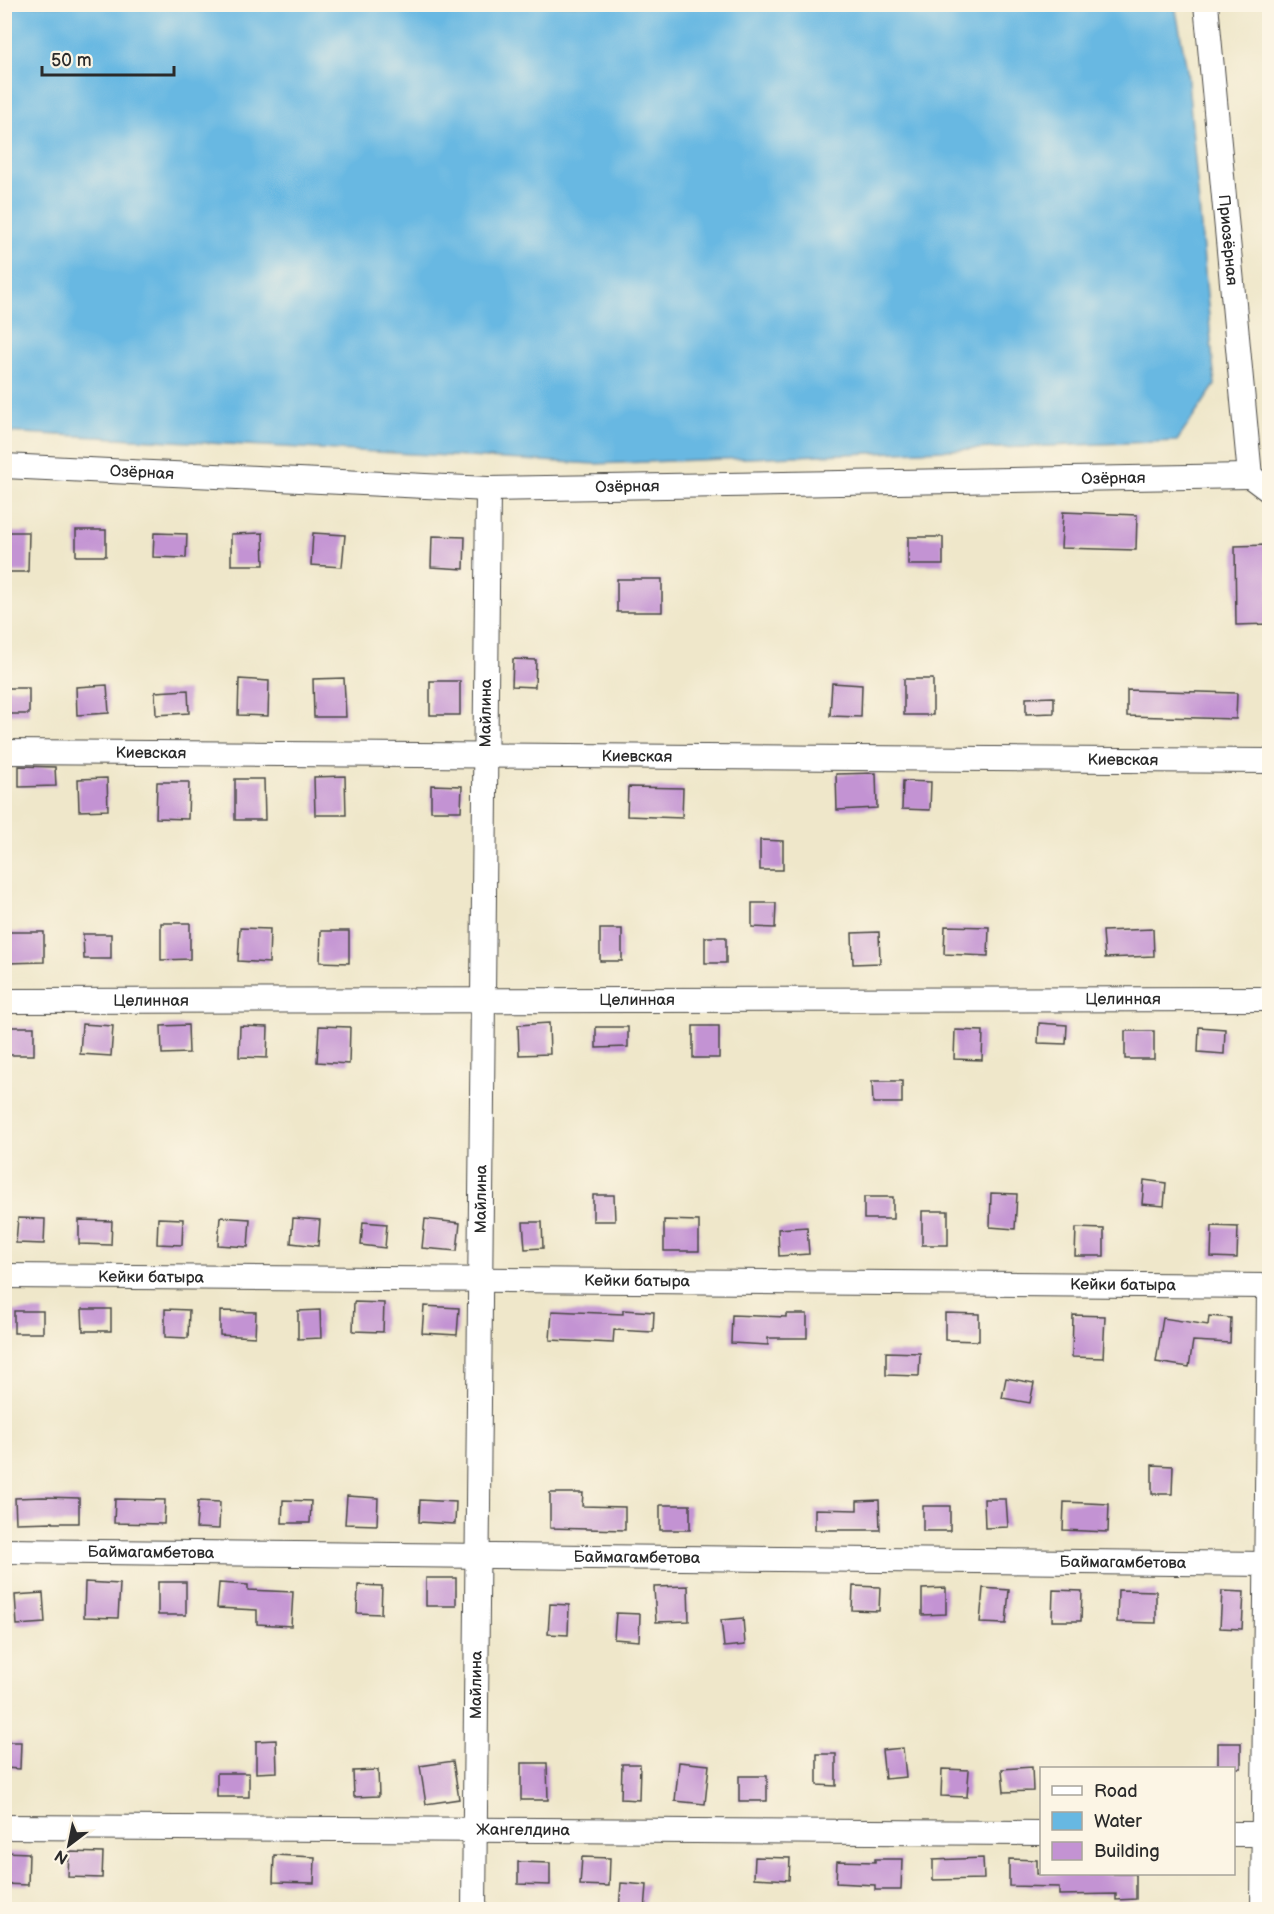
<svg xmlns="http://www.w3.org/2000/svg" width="1274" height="1914" viewBox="0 0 1274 1914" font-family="'Balsamiq Sans',sans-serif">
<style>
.water{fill:#67b8e2;stroke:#497286;stroke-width:1.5}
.building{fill:#c393d3}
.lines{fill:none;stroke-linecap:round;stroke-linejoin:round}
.minor-casing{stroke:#484743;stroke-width:26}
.minor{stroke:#fff;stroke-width:24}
.labels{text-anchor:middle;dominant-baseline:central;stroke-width:4.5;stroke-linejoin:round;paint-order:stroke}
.street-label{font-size:16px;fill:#2b2b2b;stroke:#fcf5e5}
</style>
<rect width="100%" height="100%" fill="#fcf5e5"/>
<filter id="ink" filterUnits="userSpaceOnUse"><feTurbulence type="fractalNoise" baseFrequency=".0167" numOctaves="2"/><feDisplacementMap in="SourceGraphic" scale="12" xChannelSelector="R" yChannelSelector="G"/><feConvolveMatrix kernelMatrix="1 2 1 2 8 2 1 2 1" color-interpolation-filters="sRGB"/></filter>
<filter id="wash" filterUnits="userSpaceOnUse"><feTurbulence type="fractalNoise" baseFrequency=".008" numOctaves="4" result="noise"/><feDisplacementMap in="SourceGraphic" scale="24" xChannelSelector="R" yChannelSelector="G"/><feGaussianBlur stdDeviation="1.35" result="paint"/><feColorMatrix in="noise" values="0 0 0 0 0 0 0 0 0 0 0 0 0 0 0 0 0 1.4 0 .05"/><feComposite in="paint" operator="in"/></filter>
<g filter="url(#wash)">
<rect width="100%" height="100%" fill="#efe7ca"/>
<path class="water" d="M4 5H1175L1187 70 1215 385 1177 441 595 464 5 432Z"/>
<g id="blocks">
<path class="building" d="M1063 512 1137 515 1136 550 1061 548Z
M76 530H106V556H76Z
M4 532H29L28 572H4Z
M154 533 187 534 186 558 153 557Z
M263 533 264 565H231V534Z
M313 533 345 535 342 567 311 565Z
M432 536 465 537 464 569 431 567Z
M908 537H943V565H908Z
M1269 545V624L1236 625 1235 546Z
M617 579H662V612H617Z
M513 659 536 660 535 687 512 686Z
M344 678 346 717H314L313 679Z
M239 679 269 681 268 716 238 715Z
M904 679H933V715H904Z
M430 681H460V715H430Z
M832 683 862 685 861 717 830 716Z
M107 685 109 713 77 715 76 687Z
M4 688H29V714H4Z
M188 690 189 713 156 715 155 692Z
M1127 690 1237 693 1236 719 1127 716Z
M1054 697V713L1026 714V698Z
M19 766 55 767 56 786 19 787Z
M876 773 877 808 837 810 836 774Z
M345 776 346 815H315L314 777Z
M107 778 108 810 79 811 78 779Z
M235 779H264L265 820H235Z
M903 781 931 782 930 810 902 809Z
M157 782H189L188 819 156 818Z
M431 785 462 786 461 811H431Z
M628 787 683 788 682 818 627 816Z
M760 840 783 841V870H760Z
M752 903H776L775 928 752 927Z
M161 923H190V959L161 960Z
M945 926 989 927 988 956 944 954Z
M240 928 270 929 269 963 238 961Z
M600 929H622V961H600Z
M1153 929 1154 956 1105 958 1103 931Z
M321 931H349V963L320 962Z
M6 932H44V962L6 963Z
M879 932 880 963 853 964 852 933Z
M83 934H111V959H84Z
M705 937H726V963H705Z
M549 1023 550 1054 519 1055 518 1025Z
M1039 1023 1067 1025 1066 1044 1038 1043Z
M82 1024 113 1026 111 1056 80 1054Z
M188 1025 189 1053 162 1054 161 1026Z
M240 1026 268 1027 267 1058 239 1057Z
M319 1026 350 1027 349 1064 317 1062Z
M693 1026H719V1058H693Z
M5 1027H34V1055H5Z
M596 1027H628V1047L596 1048Z
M1199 1027 1225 1029 1224 1054 1198 1052Z
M955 1030 983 1031 982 1060 954 1059Z
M1125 1031H1154V1059H1125Z
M872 1081H902V1103H873Z
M1144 1180 1166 1183 1164 1206 1142 1204Z
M991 1193 1017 1194 1015 1229 990 1227Z
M593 1195H614L615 1221H593Z
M864 1197H893V1219H864Z
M922 1211H948V1245H922Z
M220 1217 250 1219 248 1247 218 1245Z
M18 1218 45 1219 44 1244 16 1243Z
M158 1218 183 1219 182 1245 157 1244Z
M293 1218 320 1220 318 1246 291 1243Z
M425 1219 460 1223 457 1251 422 1248Z
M79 1220 112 1221 111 1245 79 1244Z
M664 1220 699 1221V1251H664Z
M363 1222 387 1224 385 1248 361 1245Z
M523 1222H542L543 1248 525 1249Z
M1212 1226 1238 1227 1237 1258 1211 1257Z
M807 1227 809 1254 779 1256 778 1229Z
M1076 1228 1104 1229V1256H1075Z
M354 1302 384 1303 383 1332 353 1331Z
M424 1306 459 1308 457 1335 422 1333Z
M82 1309H111V1331H83Z
M165 1309 189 1310 188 1338 165 1337Z
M320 1310 321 1338 298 1339V1311Z
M623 1310 654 1312 653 1332 614 1330 613 1343 550 1340 552 1311 623 1314Z
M14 1311H43V1333H14Z
M220 1311 256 1312 255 1337 220 1335Z
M945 1313 979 1314V1341L945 1340Z
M786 1314H807V1338H768V1345L731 1343 732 1315 786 1317Z
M1073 1315 1105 1316 1103 1358 1072 1357Z
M1209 1316 1231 1318 1230 1343 1193 1341 1189 1367 1156 1362 1163 1318 1208 1325Z
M886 1352 920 1353 919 1376 886 1375Z
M1006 1378 1034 1383 1030 1403 1002 1398Z
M1152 1465 1173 1466 1172 1494H1152Z
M550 1493H583L582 1506 625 1507V1530L550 1528Z
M347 1496 378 1498 377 1525 345 1524Z
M43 1497 79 1498V1523H53V1522L16 1523 15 1498Z
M115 1499 165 1500 164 1524 114 1523Z
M984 1499H1006L1008 1527 985 1528Z
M283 1500 311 1501 310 1523H282Z
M420 1500 456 1502 455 1524 419 1522Z
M879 1500 880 1530H815V1509L857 1510V1501Z
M198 1501 220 1502 219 1529 196 1528Z
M1064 1502 1109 1504 1108 1532 1063 1530Z
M660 1505H690V1530H660Z
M923 1506H950V1531H923Z
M426 1578H456V1606H426Z
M85 1582 120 1584 118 1618 84 1617Z
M158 1582H186V1615H158Z
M219 1583 248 1585V1590L293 1592 291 1626 257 1624V1610L217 1608Z
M358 1585 382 1586 381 1614 357 1613Z
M688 1586 689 1621 656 1622 654 1587Z
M853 1586 880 1587 879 1611 852 1610Z
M946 1588V1614L922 1615V1589Z
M983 1588 1009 1590 1006 1624 980 1623Z
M1053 1590 1082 1591 1081 1621H1052Z
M1118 1590 1156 1591V1623L1117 1622Z
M1222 1591 1244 1592 1242 1629 1220 1628Z
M43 1593 45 1623 17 1625 15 1595Z
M550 1604 569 1605 568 1635 548 1634Z
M616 1613 640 1614 639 1641 614 1639Z
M743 1618 745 1645 724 1647 721 1620Z
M276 1740 277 1772 256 1773V1741Z
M4 1742H21L20 1769 4 1768Z
M1218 1743H1241V1768H1218Z
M903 1748 906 1777 885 1779 882 1750Z
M817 1754H836V1786L817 1785Z
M453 1761 459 1799 426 1804 420 1766Z
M679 1762 709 1765 705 1804 675 1801Z
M521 1763H547L548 1800H521Z
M622 1764H640L639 1800 621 1799Z
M1032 1767 1033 1791 1004 1792 1002 1769Z
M942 1769 969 1770 967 1797 941 1796Z
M378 1770 379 1796 354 1797 353 1771Z
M217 1773H249V1797H217Z
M739 1776H767V1801H739Z
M4 1852 29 1853 28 1885 4 1884Z
M69 1852 103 1853 102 1878 68 1877Z
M274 1855 315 1857 314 1883 273 1882Z
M582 1857 610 1858 609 1886 580 1885Z
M755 1857 790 1858 789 1880 754 1878Z
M983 1858 984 1879 933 1880V1860Z
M875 1859H902L901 1890H875V1885L836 1883 837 1861 875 1862Z
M1009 1859 1037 1860V1874H1136V1899L1116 1900V1894L1059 1895V1887L1009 1886Z
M518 1862 550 1863V1885L518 1884Z
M621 1883 647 1885 645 1910H619Z"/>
</g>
</g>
<g filter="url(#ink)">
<use href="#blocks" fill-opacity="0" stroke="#484743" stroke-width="1.5"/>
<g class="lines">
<defs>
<g id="minor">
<path id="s1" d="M1206 4 1250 476"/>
<path id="s2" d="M4 466 488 489 1250 476"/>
<path d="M1250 476 1270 491"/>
<path id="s3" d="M4 752 1270 761"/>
<path id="s4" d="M4 1001 1270 999"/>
<path id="s5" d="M4 1276 1270 1286"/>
<path id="s6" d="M4 1551 1270 1564"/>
<path id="s7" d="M4 1827 1042 1833"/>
<path d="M1234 1834H1264"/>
<path id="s8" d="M474 1910 488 489"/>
<path d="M1263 1910 1269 1286"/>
</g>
</defs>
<use href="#minor" class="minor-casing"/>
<use href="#minor" class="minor"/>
</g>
</g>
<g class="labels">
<g class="street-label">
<text stroke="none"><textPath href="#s1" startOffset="237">Приозёрная</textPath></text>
<text stroke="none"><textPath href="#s2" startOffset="138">Озёрная</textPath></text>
<text stroke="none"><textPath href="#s2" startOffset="1110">Озёрная</textPath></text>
<text stroke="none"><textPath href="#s2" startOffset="624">Озёрная</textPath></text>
<text stroke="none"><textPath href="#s8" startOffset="1197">Майлина</textPath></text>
<text stroke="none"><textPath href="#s3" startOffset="147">Киевская</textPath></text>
<text stroke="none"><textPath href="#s3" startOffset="633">Киевская</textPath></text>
<text stroke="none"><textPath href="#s3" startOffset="1119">Киевская</textPath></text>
<text stroke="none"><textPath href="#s4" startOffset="633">Целинная</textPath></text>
<text stroke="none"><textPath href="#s4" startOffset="1119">Целинная</textPath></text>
<text stroke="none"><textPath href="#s4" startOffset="147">Целинная</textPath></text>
<text stroke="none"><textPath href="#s8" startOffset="711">Майлина</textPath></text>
<text stroke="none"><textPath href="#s5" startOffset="147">Кейки батыра</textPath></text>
<text stroke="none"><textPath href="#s5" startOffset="633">Кейки батыра</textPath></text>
<text stroke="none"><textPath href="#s5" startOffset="1119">Кейки батыра</textPath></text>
<text stroke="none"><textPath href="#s6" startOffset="147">Баймагамбетова</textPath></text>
<text stroke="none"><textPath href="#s6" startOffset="633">Баймагамбетова</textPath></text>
<text stroke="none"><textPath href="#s6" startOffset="1119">Баймагамбетова</textPath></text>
<text stroke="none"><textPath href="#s8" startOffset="225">Майлина</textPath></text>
<text stroke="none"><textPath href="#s7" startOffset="519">Жангелдина</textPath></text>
</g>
</g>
<rect width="1274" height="1914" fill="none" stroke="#fcf5e5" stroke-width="24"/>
<rect x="1040" y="1767" width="195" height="108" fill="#fcf5e5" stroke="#a8a49b" stroke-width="1.5"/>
<rect x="1052" y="1786" width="30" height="9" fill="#ffffff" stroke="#a8a49b" stroke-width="1.5"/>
<text x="1094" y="1797" font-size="18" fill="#2b2b2b">Road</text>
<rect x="1052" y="1812" width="30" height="18" fill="#67b8e2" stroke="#a8a49b" stroke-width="1.5"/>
<text x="1094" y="1827" font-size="18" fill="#2b2b2b">Water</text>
<rect x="1052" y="1842" width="30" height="18" fill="#c393d3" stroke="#a8a49b" stroke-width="1.5"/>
<text x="1094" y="1857" font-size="18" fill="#2b2b2b">Building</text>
<g transform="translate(69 1845) rotate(212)" stroke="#fcf5e5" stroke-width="4.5" paint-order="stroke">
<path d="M0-4.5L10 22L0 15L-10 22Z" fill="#2b2b2b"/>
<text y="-9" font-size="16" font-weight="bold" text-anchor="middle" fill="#2b2b2b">N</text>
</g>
<path d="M42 66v9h132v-9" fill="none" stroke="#2b2b2b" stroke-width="3"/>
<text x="51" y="66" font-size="18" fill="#2b2b2b" stroke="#fcf5e5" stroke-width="4.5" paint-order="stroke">50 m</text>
</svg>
